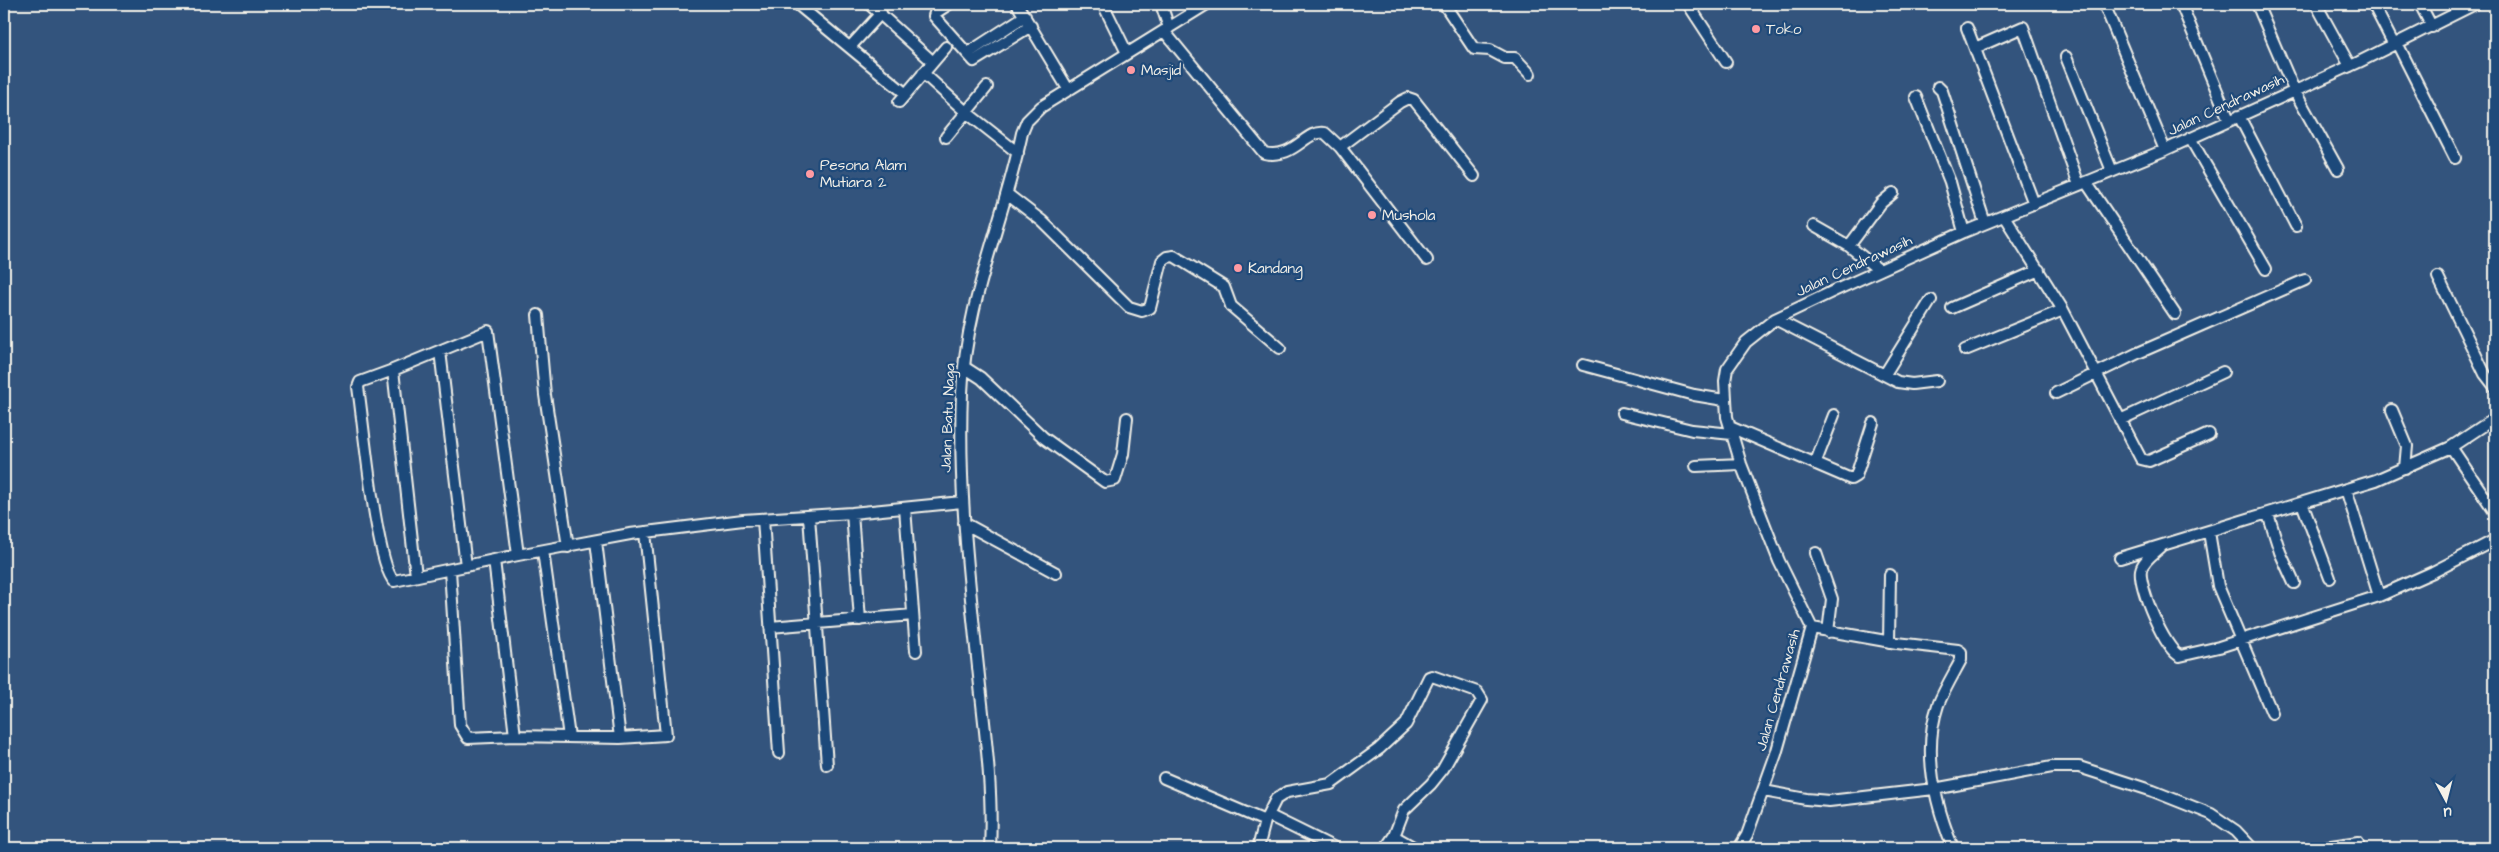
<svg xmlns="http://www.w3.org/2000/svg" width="2499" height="852" viewBox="0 0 2499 852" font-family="'Architects Daughter',sans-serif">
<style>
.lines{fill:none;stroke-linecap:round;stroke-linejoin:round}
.minor-casing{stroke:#f4f1e8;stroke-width:14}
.minor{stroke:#1f4a7a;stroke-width:10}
.poi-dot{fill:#ff9aa2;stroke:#1f4a7a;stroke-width:2}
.labels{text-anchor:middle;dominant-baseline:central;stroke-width:4.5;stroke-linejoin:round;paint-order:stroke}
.poi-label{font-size:15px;fill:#f4f1e8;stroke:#1f4a7a;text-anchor:start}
.street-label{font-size:15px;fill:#f4f1e8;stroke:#1f4a7a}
</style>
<rect width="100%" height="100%" fill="#33547d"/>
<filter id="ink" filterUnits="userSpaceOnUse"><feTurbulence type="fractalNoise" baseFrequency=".02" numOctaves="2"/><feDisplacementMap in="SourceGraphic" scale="10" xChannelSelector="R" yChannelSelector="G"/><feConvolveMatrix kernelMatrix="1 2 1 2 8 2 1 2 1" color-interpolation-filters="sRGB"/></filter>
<g filter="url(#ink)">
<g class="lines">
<defs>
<path id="minor" d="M797 4 906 94
M869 4 933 62
M949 4 935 13 934 16 974 61 1031 26
M1017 4 1068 89
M1103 4 1127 53
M1161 4 1169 28
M1444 4 1474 49 1490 50 1505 58H1515L1530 74
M1688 4 1726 62
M2104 4 2165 150
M2181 4 2229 120
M2257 4 2294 90 2338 169
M2316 4 2350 66
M2373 4 2394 45
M2420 4 2432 27
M1967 28 2034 204
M1164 31 1264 153C1295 160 1305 129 1325 133L1340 147 1427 260
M2397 43 2455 158
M851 46 881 13
M1975 48 2023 27 2079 185
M968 53 1025 16
M2066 57 2112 171
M923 73 966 112 1018 153
M1938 87 1942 91 1985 223
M1916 97 1950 182 1964 232
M899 102 946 47
M2239 116 2296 226
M946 137 987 87
M2190 138 2266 269
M1340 147 1400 102 1408 98 1414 100 1474 176
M2086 182 2175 314
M1007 194 1042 221 1129 307 1142 311 1150 308 1162 261 1167 257 1174 256 1224 287 1231 306 1280 348
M2004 216 2063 310 2141 459 2149 461 2209 434
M1814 226 1849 246 1879 270
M1849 246 1881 203 1893 193
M2438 277 2485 374 2495 387
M1952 308 2039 270
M538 315 545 395 568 547
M1775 319 1898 382 1912 384 1937 381
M1965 350 2063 310
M440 351 466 566
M1583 365 1694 395 1724 400
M964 367 981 378 1044 438 1105 482 1115 480 1123 454 1127 418
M393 370 360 382 358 387C363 419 376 565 394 581L518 555 630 534 743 520 852 513 962 502
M1885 374 1931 300
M2056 393 2138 353 2305 280
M2392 410 2407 446 2405 468
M1622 413 1692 430 1732 434
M2120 420 2223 372
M1730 427 1851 479 1856 476 1873 423
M2451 447 2495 512
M1815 464 1834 415
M1696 466 1741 464
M2346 489 2379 596
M2302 503 2330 578
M905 508 916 651
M852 513 860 620
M2268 514 2280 552 2294 583
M809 516 827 765
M763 519 779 753
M964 523 1056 573
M2209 532 2218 586 2272 713
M2162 546C2155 553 2143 560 2141 570 2138 586 2165 650 2180 656L2219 647 2379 596 2433 572 2495 540
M543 551 569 737
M1816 553 1832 599 1828 632
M2120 558 2376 480 2451 447 2495 418
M494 560 515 736
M450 570 460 725 468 738 515 736 620 738 596 541
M416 576 393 370 488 331 518 555
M770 627 913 615
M1812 628 1897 643 1958 650 1961 652V660C1953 675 1944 690 1938 705 1922 752 1935 804 1953 848
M1889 642 1890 575
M620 738 666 735 645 532
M1164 778 1265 821
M1764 791 1806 799 1829 801 1934 789 2052 767H2079L2153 791 2211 814 2236 831 2252 848
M1268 815 1335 848
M1387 846 1394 836
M990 848C993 795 986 739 980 686 970 590 958 491 962 393 965 304 1004 220 1022 133L1027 121 1041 107 1207 4
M1258 848 1265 821 1276 799 1287 792 1331 784 1379 749 1406 724 1429 677 1432 676 1477 692 1482 700 1443 769 1431 784 1404 810 1394 836 1415 848
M1739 848 1747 835 1776 754 1812 628 1779 561 1741 464 1727 417 1725 381 1727 369 1746 342 1775 319 1836 290 1964 232 2165 150 2359 62 2475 4
M2318 848 2358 842"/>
</defs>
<use href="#minor" class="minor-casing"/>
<use href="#minor" class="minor"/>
</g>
</g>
<g class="poi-dot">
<circle cx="1756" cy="29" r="5"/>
<circle cx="1131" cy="70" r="5"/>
<circle cx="810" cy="174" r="5"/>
<circle cx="1372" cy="215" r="5"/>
<circle cx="1238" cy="268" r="5"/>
</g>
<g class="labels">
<g class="poi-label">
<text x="1766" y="29">Toko</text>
<text x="1141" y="70">Masjid</text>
<text x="820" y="165">Pesona Alam<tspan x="820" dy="17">Mutiara 2</tspan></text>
<text x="1382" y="215">Mushola</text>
<text x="1248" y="268">Kandang</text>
</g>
<g class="street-label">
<text transform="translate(2226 105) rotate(-25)">Jalan Cendrawasih</text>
<text transform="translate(1854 266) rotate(-25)">Jalan Cendrawasih</text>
<text transform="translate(948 418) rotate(-88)">Jalan Batu Naga</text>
<text transform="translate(1778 690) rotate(-74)">Jalan Cendrawasih</text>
</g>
</g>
<rect width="2499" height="852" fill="none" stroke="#1f4a7a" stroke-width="20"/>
<rect x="10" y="10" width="2479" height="832" fill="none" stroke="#f4f1e8" stroke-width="2" filter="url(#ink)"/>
<g transform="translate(2446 800) rotate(173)" stroke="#1f4a7a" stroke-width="4" paint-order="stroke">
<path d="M0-4L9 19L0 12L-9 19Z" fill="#f4f1e8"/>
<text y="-8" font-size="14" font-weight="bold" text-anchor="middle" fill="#f4f1e8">U</text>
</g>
</svg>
